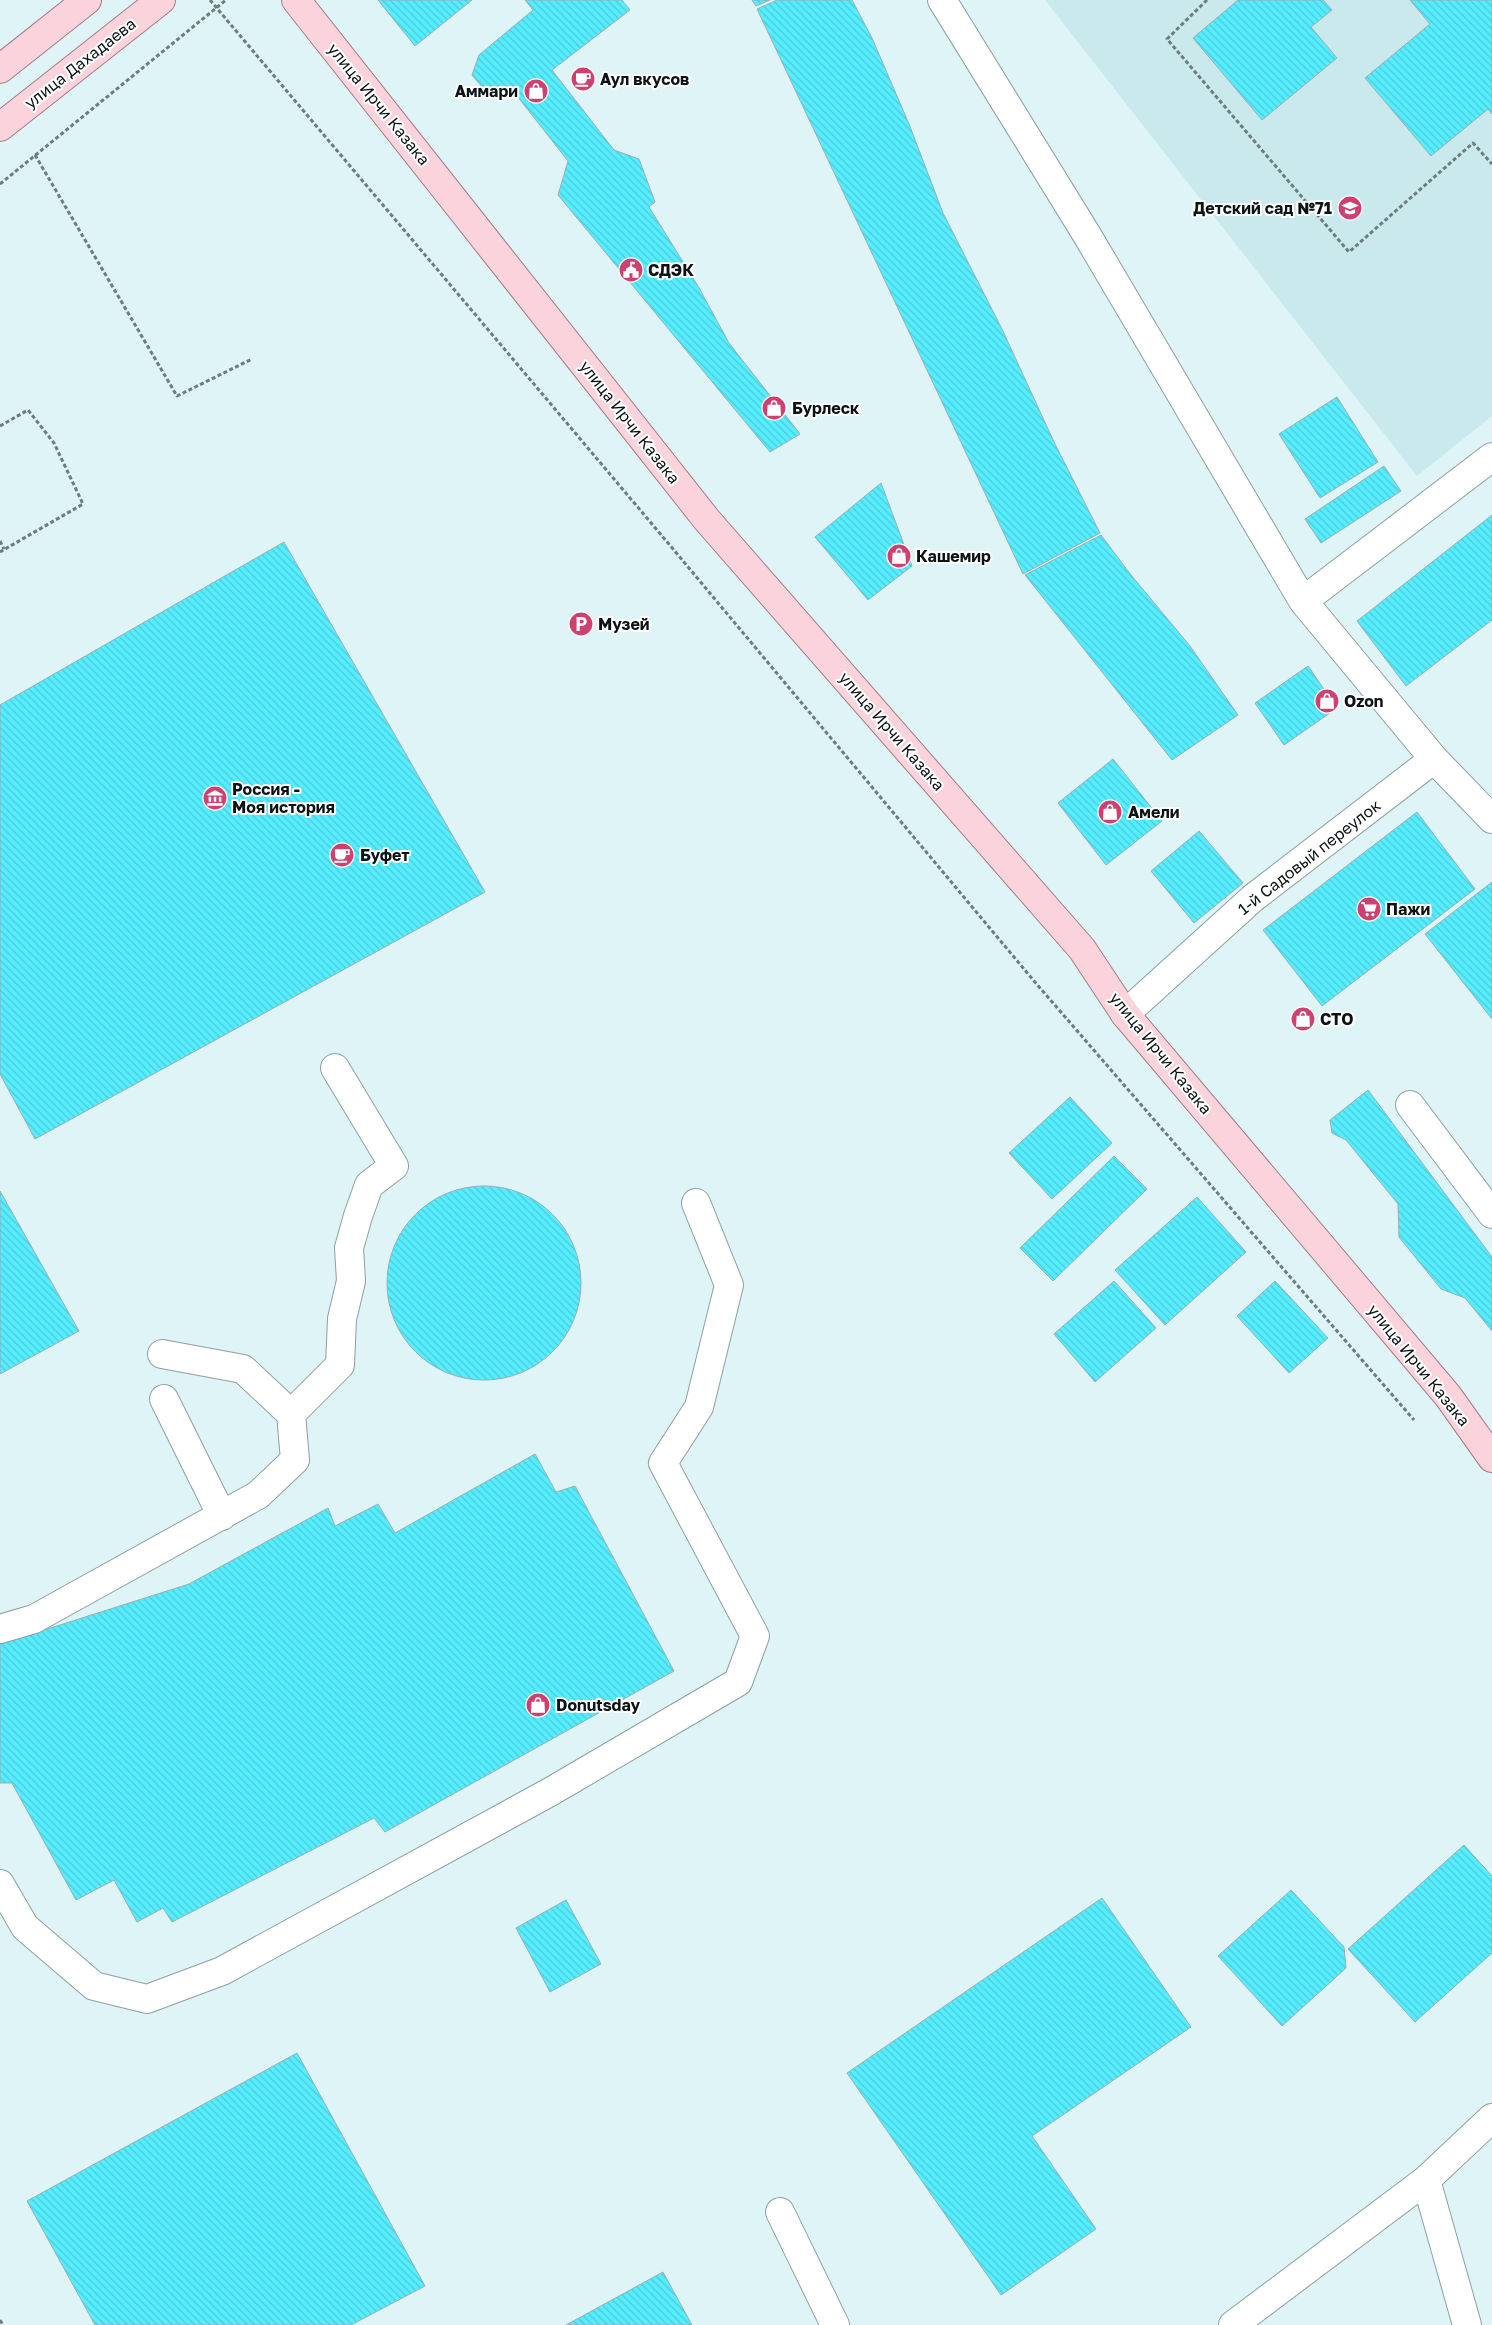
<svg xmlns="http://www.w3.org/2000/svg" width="1492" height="2325" viewBox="0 0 1492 2325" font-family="'Golos Text',sans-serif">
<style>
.built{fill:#cae9ed}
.building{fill:url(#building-back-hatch);stroke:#9aafb1}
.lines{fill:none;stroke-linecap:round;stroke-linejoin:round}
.minor-casing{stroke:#8ca0a2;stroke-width:30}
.major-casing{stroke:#a57c86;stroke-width:30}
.path{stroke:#6d7c7e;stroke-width:3;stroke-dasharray:4 2.5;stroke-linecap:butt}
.minor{stroke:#fff;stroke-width:28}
.major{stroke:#fbd3dc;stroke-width:28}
.labels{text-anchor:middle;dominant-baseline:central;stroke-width:4;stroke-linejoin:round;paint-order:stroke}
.street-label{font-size:16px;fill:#0b1314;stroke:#fff}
.poi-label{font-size:16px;font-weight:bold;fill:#0b1314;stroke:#fff;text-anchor:start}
</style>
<defs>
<pattern id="building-back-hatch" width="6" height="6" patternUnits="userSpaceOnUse" patternTransform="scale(1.25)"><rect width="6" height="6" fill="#56edfe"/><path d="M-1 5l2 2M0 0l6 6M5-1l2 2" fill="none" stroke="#4acad9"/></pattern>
</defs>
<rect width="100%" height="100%" fill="#def4f7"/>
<path class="built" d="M1045 0H1492V416L1417 476Z"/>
<path class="building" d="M378 0H472L415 46Z
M525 0H622L630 10 552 70 614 150 639 159 655 202 649 207 698 286 729 343 800 434 770 452 558 195 568 161 514 92 483 88 472 75 479 55 533 10Z
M752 0H770L756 6Z
M777 0H852L872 38 909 124 943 213 1002 329 1054 442 1100 533 1023 574 757 9Z
M1238 0H1323L1332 10 1311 27 1337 58 1262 120 1193 38Z
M1410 0H1492V114L1488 109 1431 156 1365 78 1430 24Z
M1337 397 1378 462 1320 498 1279 434Z
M1384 466 1401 491 1321 543 1305 519Z
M881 483 912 566 868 600 815 537Z
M1492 515V620L1406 686 1357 621Z
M1101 535 1131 575 1190 646 1238 715 1172 760 1025 575Z
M284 542 485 892 35 1139 0 1074V705Z
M1308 666 1337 708 1284 745 1255 703Z
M1113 759 1162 821 1106 865 1058 803Z
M1417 812 1475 889 1322 1006 1263 930Z
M1199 831 1243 883 1194 923 1151 871Z
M1492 882V1019L1425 934Z
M1368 1090 1492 1257V1331L1465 1298 1441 1289 1399 1237 1398 1204 1346 1140 1332 1133 1330 1120Z
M1070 1097 1112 1143 1052 1199 1009 1153Z
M1114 1156 1147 1189 1053 1281 1020 1248Z
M387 1283a97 97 0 1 1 194 0a97 97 0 1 1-194 0Z
M0 1191 79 1331 0 1374Z
M1197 1197 1246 1252 1165 1325 1115 1270Z
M1114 1281 1156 1328 1095 1382 1054 1334Z
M1275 1281 1328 1338 1289 1373 1237 1316Z
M535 1454 556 1492 575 1486 674 1671 385 1832 374 1818 172 1922 163 1908 137 1922 114 1880 76 1900 12 1783H0V1644L189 1584 328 1508 335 1526 378 1504 395 1533Z
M1464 1845 1492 1876V1953L1415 2022 1348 1949Z
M1291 1890 1344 1947 1346 1968 1282 2026 1218 1956Z
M1102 1898 1191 2027 1032 2136 1096 2229 1001 2295 847 2073Z
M566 1900 601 1964 550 1992 516 1928Z
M297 2053 425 2286 351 2325H95L27 2201Z
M663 2272 692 2325H566Z"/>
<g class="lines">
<defs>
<path id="minor" d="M942 0 1087 235 1303 601 1434 759
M1303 601 1492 457
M1125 1014 1253 898 1434 759 1492 819
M1410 1105 1492 1214
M162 1354 243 1369 291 1414
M164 1399 222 1516
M0 1629 34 1619 258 1495 295 1460 291 1414 340 1365 342 1319 351 1281 349 1248 358 1216 369 1185 394 1166 335 1068
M0 1884 25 1927 94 1986 147 1999 222 1971 550 1792 738 1682 755 1636 663 1463 699 1407 729 1285 696 1203
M1426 2180 1492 2118
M780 2212 835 2325
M1233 2325 1426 2180 1467 2325"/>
<path id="major" d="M296 0 707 520 1082 949 1125 1014 1448 1396 1492 1458
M0 69 87 0
M0 127 161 0"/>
</defs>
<use href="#minor" class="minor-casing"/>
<use href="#major" class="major-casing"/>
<path class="path" d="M210 0 668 543 1034 981 1414 1420
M1207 0 1167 39 1349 252 1473 143 1492 164
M35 155 177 396 252 359
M0 184 226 0
M0 426 28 410 54 443 83 504 0 552
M0 541 4 549
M0 2320 3 2325"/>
<use href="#minor" class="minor"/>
<use href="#major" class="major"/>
</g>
<defs>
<symbol id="cafe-disc" viewBox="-11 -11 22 22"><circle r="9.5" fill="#cd4070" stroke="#fff"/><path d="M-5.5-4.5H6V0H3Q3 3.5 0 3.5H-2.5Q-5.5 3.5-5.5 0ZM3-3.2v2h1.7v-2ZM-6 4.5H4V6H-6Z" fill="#fff"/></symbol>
<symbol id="shop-disc" viewBox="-11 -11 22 22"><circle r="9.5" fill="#cd4070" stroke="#fff"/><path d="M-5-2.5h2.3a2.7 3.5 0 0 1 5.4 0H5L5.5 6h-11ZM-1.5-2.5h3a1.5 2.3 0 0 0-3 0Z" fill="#fff"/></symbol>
<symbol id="school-disc" viewBox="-11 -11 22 22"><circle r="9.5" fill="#cd4070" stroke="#fff"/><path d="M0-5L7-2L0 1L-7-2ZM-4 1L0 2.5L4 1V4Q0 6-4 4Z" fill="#fff"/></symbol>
<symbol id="civic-disc" viewBox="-11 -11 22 22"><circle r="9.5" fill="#cd4070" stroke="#fff"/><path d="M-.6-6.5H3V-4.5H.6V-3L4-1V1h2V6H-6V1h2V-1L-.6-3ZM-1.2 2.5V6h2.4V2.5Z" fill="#fff"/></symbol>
<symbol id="parking-disc" viewBox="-11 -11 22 22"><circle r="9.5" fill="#cd4070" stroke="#fff"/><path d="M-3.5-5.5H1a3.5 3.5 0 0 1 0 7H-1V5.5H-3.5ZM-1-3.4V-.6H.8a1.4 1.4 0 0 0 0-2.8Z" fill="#fff"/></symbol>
<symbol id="museum-disc" viewBox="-11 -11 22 22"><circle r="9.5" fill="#cd4070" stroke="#fff"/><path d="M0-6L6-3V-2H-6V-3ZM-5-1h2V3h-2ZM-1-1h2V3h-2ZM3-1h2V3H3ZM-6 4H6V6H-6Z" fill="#fff"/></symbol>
<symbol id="supermarket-disc" viewBox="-11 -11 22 22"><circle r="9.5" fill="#cd4070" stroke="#fff"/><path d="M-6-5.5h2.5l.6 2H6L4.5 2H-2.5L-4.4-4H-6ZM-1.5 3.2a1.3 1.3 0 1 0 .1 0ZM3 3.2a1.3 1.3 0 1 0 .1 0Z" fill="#fff"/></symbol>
</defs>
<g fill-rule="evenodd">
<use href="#cafe-disc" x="569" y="65" width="28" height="28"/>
<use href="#shop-disc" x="522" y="77" width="28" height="28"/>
<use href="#school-disc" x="1336" y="194" width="28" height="28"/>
<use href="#civic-disc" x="617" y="256" width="28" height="28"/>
<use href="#shop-disc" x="760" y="394" width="28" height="28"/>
<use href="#shop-disc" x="885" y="542" width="28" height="28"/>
<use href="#parking-disc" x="567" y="610" width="28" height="28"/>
<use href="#shop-disc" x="1313" y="687" width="28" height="28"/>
<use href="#museum-disc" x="201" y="784" width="28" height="28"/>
<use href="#shop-disc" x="1096" y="798" width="28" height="28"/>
<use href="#cafe-disc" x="328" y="841" width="28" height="28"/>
<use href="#supermarket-disc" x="1355" y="895" width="28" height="28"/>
<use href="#shop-disc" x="1289" y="1005" width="28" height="28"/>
<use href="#shop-disc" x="524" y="1691" width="28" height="28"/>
</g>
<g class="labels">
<g class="street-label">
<text transform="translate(80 63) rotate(-38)">улица Дахадаева</text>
<text transform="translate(379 104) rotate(51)">улица Ирчи Казака</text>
<text transform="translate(630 422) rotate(52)">улица Ирчи Казака</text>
<text transform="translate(892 731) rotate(49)">улица Ирчи Казака</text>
<text transform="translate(1309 857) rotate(-38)">1-й Садовый переулок</text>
<text transform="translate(1161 1053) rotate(51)">улица Ирчи Казака</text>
<text transform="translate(1419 1365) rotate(51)">улица Ирчи Казака</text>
</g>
<g class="poi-label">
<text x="600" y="79">Аул вкусов</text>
<text x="518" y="91" text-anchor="end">Аммари</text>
<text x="1332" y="208" text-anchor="end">Детский сад №71</text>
<text x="648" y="270">СДЭК</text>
<text x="792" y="408">Бурлеск</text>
<text x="916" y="556">Кашемир</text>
<text x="598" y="624">Музей</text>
<text x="1344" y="701">Ozon</text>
<text x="232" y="789">Россия -<tspan x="232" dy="18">Моя история</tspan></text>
<text x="1128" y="812">Амели</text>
<text x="360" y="855">Буфет</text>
<text x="1386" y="909">Пажи</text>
<text x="1320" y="1019">СТО</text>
<text x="556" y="1705">Donutsday</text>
</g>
</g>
</svg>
